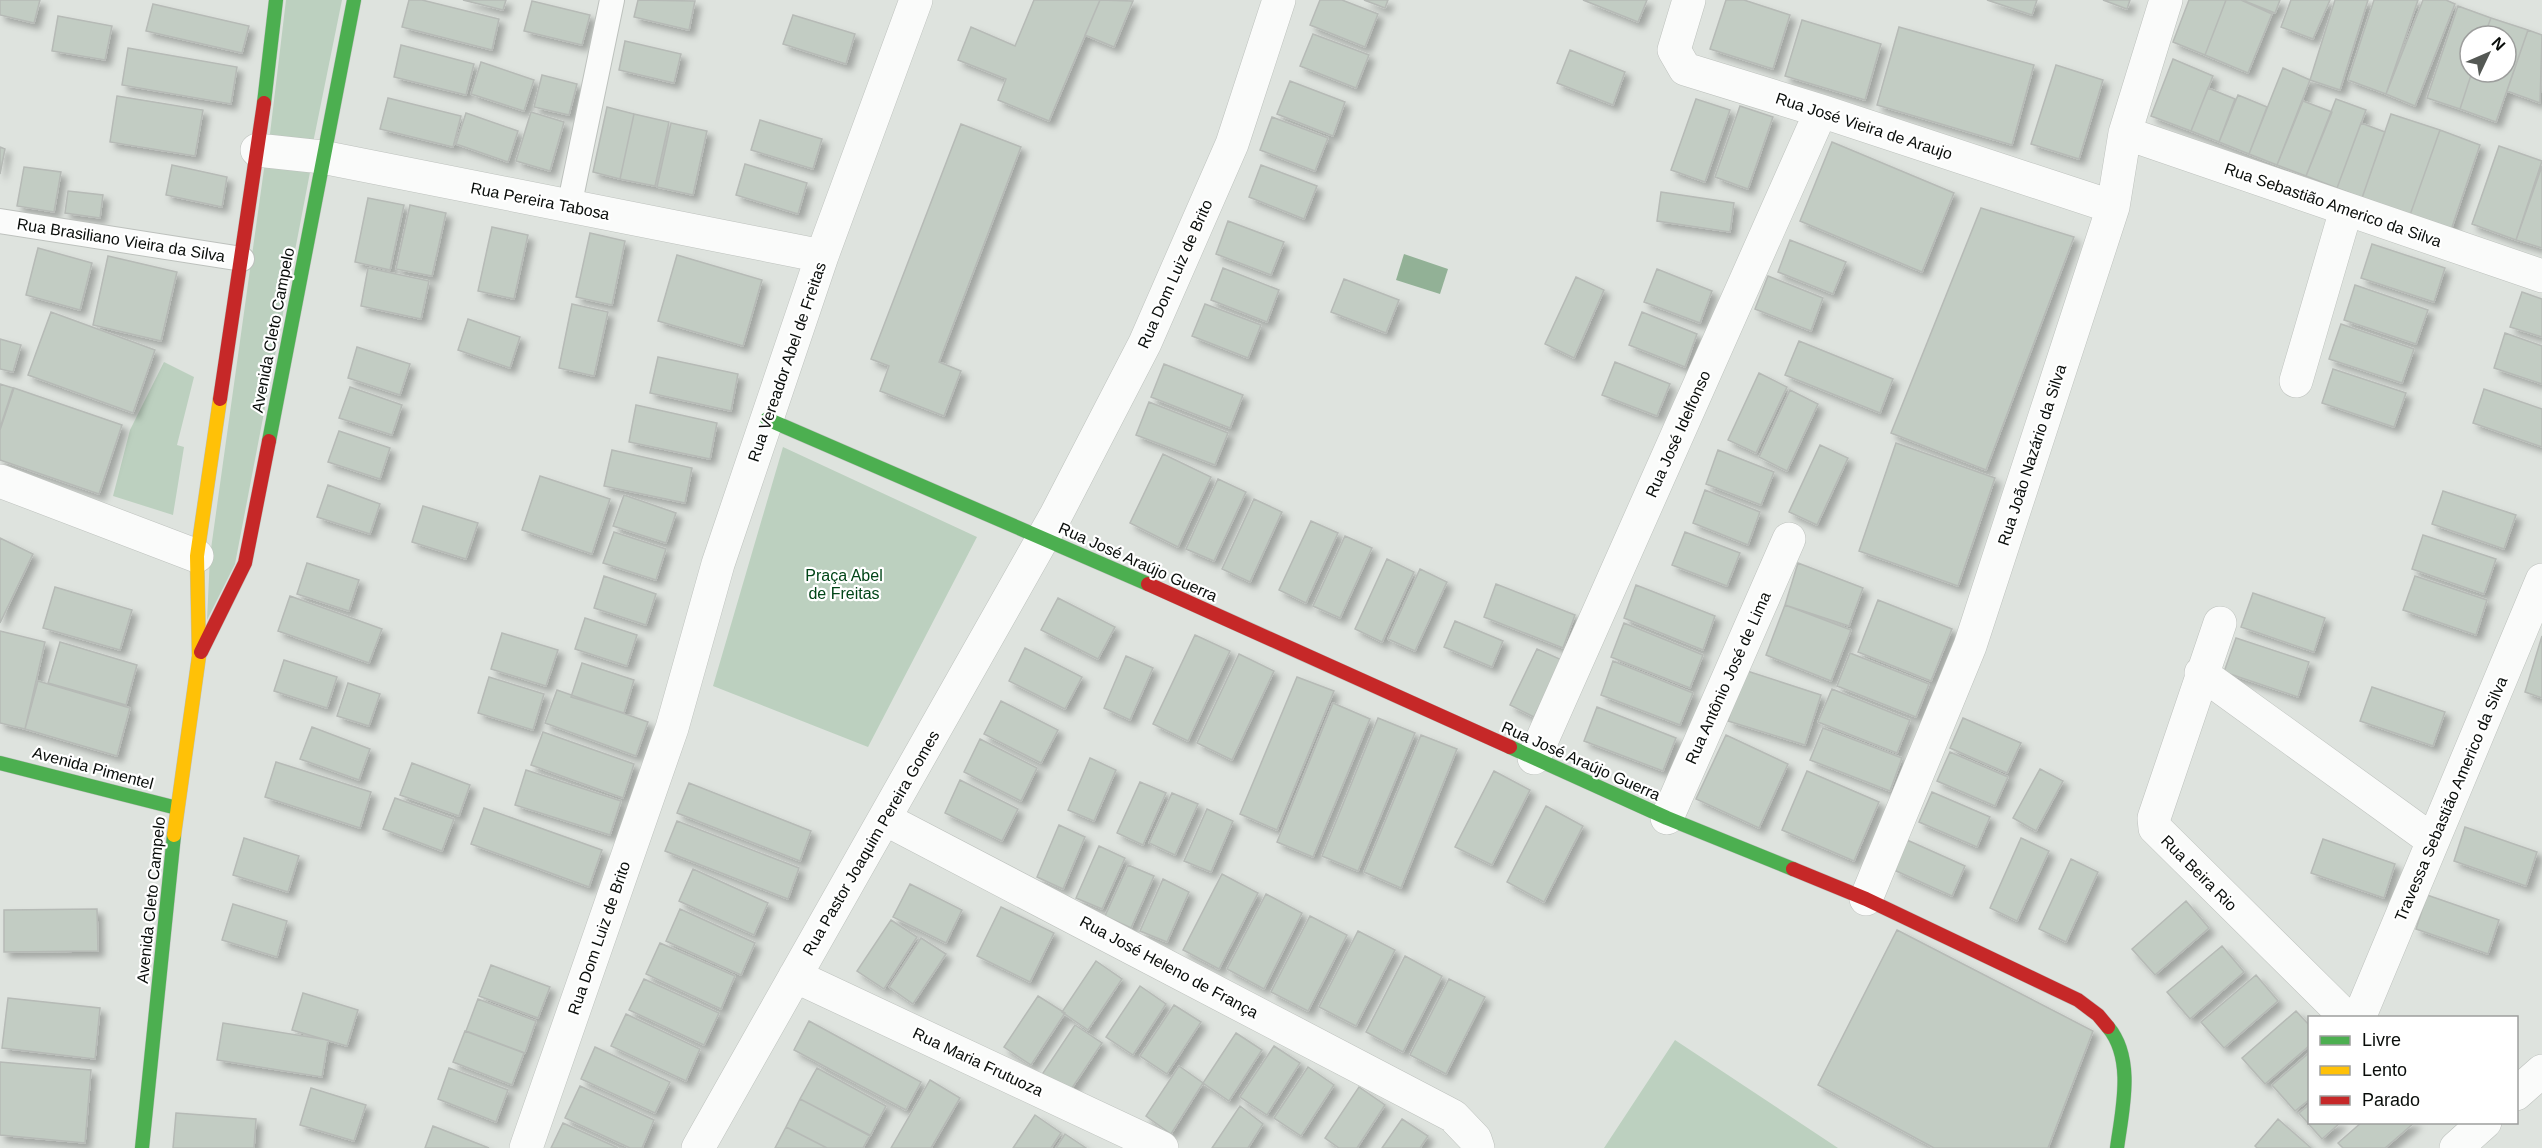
<svg xmlns="http://www.w3.org/2000/svg" width="2542" height="1148" viewBox="0 0 2542 1148" font-family="Arial,sans-serif">
<style>
.green{fill:#bcd0bf}
.water{fill:#92b196}
.building{fill:#c2ccc3;stroke:#b6bab6;stroke-width:1.5;filter:url(#shadow)}
.lines{fill:none;stroke-linecap:round;stroke-linejoin:round}
.lane-casing{stroke:#bdc1bd;stroke-width:26}
.street-casing{stroke:#bdc1bd;stroke-width:34}
.fast-casing{stroke:#bdc1bd;stroke-width:15}
.slow-casing{stroke:#bdc1bd;stroke-width:15}
.jam-casing{stroke:#bdc1bd;stroke-width:15}
.lane{stroke:#fafbfa;stroke-width:24}
.street{stroke:#fafbfa;stroke-width:33}
.fast{stroke:#4caf50;stroke-width:14}
.slow{stroke:#ffc107;stroke-width:14}
.jam{stroke:#c62828;stroke-width:14}
.labels{text-anchor:middle;dominant-baseline:central;stroke-width:4.5;stroke-linejoin:round;paint-order:stroke}
.street-label{font-size:16px;fill:#090d0a;stroke:#fff}
.park-label{font-size:16px;fill:#004517;stroke:#fff}
</style>
<defs>
<filter id="shadow"><feDropShadow dx="5.5" dy="5.5" stdDeviation="3" flood-color="#0004"/></filter>
</defs>
<rect width="100%" height="100%" fill="#dee3de"/>
<path class="green" d="M286 0H342L312 148 269 142Z
M265 162 311 167 235 564 207 620 210 556Z
M164 362 194 377 177 445 184 447 173 515 113 496 130 430Z
M783 447 977 537 868 747 713 686Z
M1675 1040 1838 1148H1604Z"/>
<path class="water" d="M1404 254 1448 269 1440 294 1396 280Z"/>
<path class="building" d="M0 0H40L34 23 0 15Z
M409 0H422L499 19 492 50 402 27Z
M463 0H506L503 10Z
M638 0 695 1 689 30 634 17Z
M1034 0H1100L1049 121 998 100 1006 79 958 60 971 27 1015 46Z
M1100 0 1133 1 1114 47 1085 35Z
M1320 0H1342L1378 14 1365 47 1310 25Z
M1364 0H1388L1385 8Z
M1583 0H1647L1638 22Z
M1726 0H1744L1790 15 1773 69 1710 49Z
M1987 0H2037L2032 15Z
M2103 0H2130L2127 9Z
M2189 0H2226L2205 55 2173 42Z
M2226 0H2241L2272 14 2248 73 2205 55Z
M2242 0H2280L2275 13Z
M2291 0H2330L2313 39 2281 27Z
M2335 0H2368L2340 90 2310 80Z
M2374 0H2418L2386 94 2348 80Z
M2423 0H2446L2455 4 2415 106 2386 94Z
M532 1 590 15 582 45 524 31Z
M153 4 249 26 242 53 146 31Z
M2458 6 2491 18 2484 36H2470V72H2472L2460 109 2427 98Z
M793 15 855 34 846 64 783 44Z
M58 16 112 26 105 60 52 51Z
M2491 18 2528 30 2496 122 2460 109 2472 72H2506V36H2484Z
M1802 20 1881 44 1865 100 1785 76Z
M1899 27 2034 65 2012 145 1877 105Z
M2528 30 2542 35 2540 103 2507 91Z
M1313 34 1369 55 1356 88 1300 66Z
M625 41 681 54 674 83 619 70Z
M401 45 474 64 466 95 394 77Z
M128 48 237 67 231 104 122 85Z
M1570 50 1625 72 1613 105 1557 83Z
M2173 59 2213 76 2191 131 2151 116Z
M481 62 534 80 524 111 471 94Z
M2056 65 2103 80 2079 159 2031 144Z
M2283 68 2310 80 2277 165 2249 154Z
M542 75 577 84 569 115 534 107Z
M1290 81 1345 102 1333 136 1277 114Z
M2208 88 2235 99 2219 142 2191 131Z
M2238 95 2267 107 2249 154 2219 142Z
M117 96 203 110 195 156 110 142Z
M388 98 461 116 453 147 380 129Z
M1696 99 1730 110 1705 182 1671 170Z
M2336 99 2366 110 2337 188 2306 176Z
M2303 101 2332 112 2306 176 2277 165Z
M1740 106 1773 117 1748 189 1715 177Z
M607 107 634 114 620 179 593 172Z
M531 112 564 122 550 171 516 161Z
M466 113 518 131 508 162 456 144Z
M634 114 669 122 655 186 620 179Z
M2391 114 2440 130 2410 215 2362 198Z
M1272 117 1328 138 1315 171 1260 150Z
M760 120 822 139 813 169 751 150Z
M671 123 707 131 693 195 657 187Z
M2361 123 2385 132 2362 198 2337 188Z
M961 124 1021 147 939 362 961 371 944 416 880 391 889 366 871 359Z
M2440 130 2480 145 2451 230 2410 215Z
M1832 142 1954 193 1922 272 1800 221Z
M2499 146 2542 161 2516 240 2472 224Z
M0 147 5 149 0 174Z
M745 164 807 183 798 214 736 195Z
M172 165 227 177 222 207 166 195Z
M1261 165 1317 186 1304 219 1249 197Z
M2542 166V248L2516 240Z
M24 167 61 172 54 212 17 206Z
M68 191 103 195 100 218 65 213Z
M1661 192 1734 203 1730 232 1657 221Z
M368 198 404 205 390 270 355 262Z
M410 205 446 213 432 276 396 269Z
M1981 208 2074 237 1986 470 1891 433Z
M1228 221 1284 242 1271 275 1216 254Z
M492 227 528 235 514 299 478 291Z
M590 233 625 241 612 305 576 297Z
M1790 240 1846 262 1833 294 1778 272Z
M2372 244 2445 268 2434 302 2361 278Z
M38 248 92 263 80 310 26 295Z
M677 255 762 280 743 346 658 321Z
M108 256 177 272 161 341 93 325Z
M368 268 429 281 421 319 361 306Z
M1223 268 1279 290 1267 322 1211 300Z
M1657 269 1712 291 1700 323 1644 302Z
M1768 276 1823 298 1811 331 1755 309Z
M1576 277 1604 290 1574 358 1545 344Z
M1344 279 1399 300 1386 333 1331 312Z
M2355 285 2428 310 2416 344 2344 320Z
M2522 292 2542 299V337L2510 327Z
M572 304 608 312 594 376 559 368Z
M1205 304 1261 325 1248 358 1192 336Z
M51 312 155 350 133 413 28 375Z
M1642 312 1697 334 1685 367 1629 345Z
M468 319 520 337 510 368 458 350Z
M2341 324 2414 349 2402 383 2329 359Z
M2505 333 2542 346V384L2494 368Z
M0 339 21 345 13 372 0 369Z
M1799 341 1893 379 1880 413 1785 375Z
M357 347 410 364 400 395 348 378Z
M658 357 738 374 731 411 650 393Z
M1615 362 1670 384 1657 416 1602 395Z
M1164 364 1243 395 1230 428 1151 397Z
M2333 369 2406 393 2394 427 2322 403Z
M1759 373 1787 387 1756 453 1728 440Z
M0 384 13 388 0 428Z
M350 387 402 405 392 435 339 418Z
M14 388 122 425 99 494 0 460V430Z
M2484 389 2542 409V447L2473 423Z
M1790 390 1818 404 1787 471 1759 457Z
M1149 402 1228 433 1215 465 1136 435Z
M636 405 717 423 710 459 629 442Z
M339 431 390 448 380 479 328 462Z
M1896 443 1995 478 1958 586 1859 551Z
M1820 445 1848 458 1817 525 1789 512Z
M612 450 692 468 685 503 604 486Z
M1718 450 1774 472 1761 505 1706 484Z
M1163 454 1211 477 1178 547 1130 523Z
M540 476 610 499 592 554 522 530Z
M1218 479 1246 492 1214 561 1186 549Z
M328 485 380 504 370 534 317 517Z
M1705 490 1760 512 1748 545 1693 523Z
M2443 491 2516 515 2504 549 2432 524Z
M624 495 676 513 666 543 613 526Z
M1254 499 1282 512 1250 582 1222 569Z
M423 506 478 523 466 559 412 542Z
M1311 521 1338 533 1306 603 1279 590Z
M614 532 666 549 656 580 603 563Z
M1685 532 1740 553 1727 586 1672 565Z
M2423 535 2496 559 2484 594 2412 569Z
M1345 536 1372 548 1340 618 1313 606Z
M0 538 33 554 0 623Z
M1387 559 1414 572 1382 642 1355 629Z
M307 563 359 580 349 611 297 594Z
M1798 563 1863 588 1849 626 1785 605Z
M1420 569 1447 582 1415 651 1388 639Z
M604 576 656 594 646 625 594 608Z
M2415 576 2487 600 2476 635 2403 610Z
M1496 584 1575 615 1563 648 1484 617Z
M1636 585 1715 616 1703 650 1624 618Z
M55 587 132 610 120 650 43 628Z
M2253 593 2325 618 2314 652 2241 627Z
M290 596 382 629 369 663 278 631Z
M1058 598 1115 627 1098 659 1041 630Z
M1878 600 1952 629 1931 681 1858 652Z
M1785 605 1851 630 1831 681 1766 655Z
M585 618 637 635 627 666 575 649Z
M1455 621 1503 641 1492 667 1444 647Z
M1624 623 1703 655 1690 688 1611 657Z
M0 631 45 642 25 729 0 723Z
M502 633 558 650 546 686 491 669Z
M1195 635 1230 651 1188 741 1153 724Z
M2542 636V698L2525 692Z
M2236 638 2309 662 2298 697 2224 672Z
M60 642 137 665 126 705 48 683Z
M1025 648 1082 677 1065 709 1009 681Z
M1537 649 1562 660 1534 717 1510 705Z
M1850 653 1929 684 1916 717 1837 686Z
M1239 654 1274 671 1232 760 1197 743Z
M1126 656 1153 668 1130 720 1104 708Z
M284 660 337 677 327 708 274 691Z
M1613 661 1693 693 1680 725 1601 695Z
M582 663 634 680 624 713 571 697Z
M1744 670 1821 695 1805 745 1728 721Z
M489 677 544 694 533 730 478 713Z
M1297 677 1334 691 1277 830 1240 814Z
M38 681 130 708 117 756 25 729Z
M348 683 380 694 369 726 337 716Z
M2372 687 2445 712 2433 746 2360 721Z
M1832 689 1910 720 1897 753 1818 722Z
M557 690 648 722 636 756 545 723Z
M1001 701 1058 730 1041 763 984 734Z
M1333 703 1370 719 1313 857 1277 842Z
M1597 707 1676 738 1663 771 1584 741Z
M1378 718 1415 733 1358 871 1322 856Z
M1963 718 2021 743 2007 773 1950 748Z
M312 727 370 749 359 780 300 759Z
M1823 728 1902 758 1890 791 1810 760Z
M543 732 634 764 623 798 531 765Z
M1421 735 1457 749 1401 888 1364 872Z
M1726 735 1788 764 1759 828 1696 799Z
M980 739 1037 768 1021 801 964 772Z
M1950 752 2008 777 1995 806 1937 781Z
M1090 758 1116 770 1094 821 1068 810Z
M276 762 371 792 360 828 265 797Z
M412 763 470 785 459 816 400 795Z
M2040 769 2063 781 2036 831 2013 818Z
M526 770 621 801 610 835 515 805Z
M1494 771 1530 790 1492 865 1455 847Z
M1807 771 1879 802 1854 861 1782 830Z
M960 780 1018 809 1002 841 945 813Z
M1140 782 1166 793 1143 845 1117 833Z
M689 783 811 831 800 861 677 813Z
M1932 792 1990 817 1977 847 1919 822Z
M1172 793 1198 804 1175 855 1149 843Z
M395 798 454 819 442 851 383 829Z
M1546 806 1583 826 1544 902 1507 882Z
M484 808 602 850 589 887 471 844Z
M1207 809 1233 821 1211 872 1184 861Z
M677 821 799 868 788 899 665 851Z
M1059 825 1085 837 1063 889 1037 877Z
M2465 827 2537 852 2526 886 2454 861Z
M244 838 299 856 288 892 233 875Z
M2021 838 2049 851 2017 921 1990 908Z
M2323 839 2395 864 2384 898 2311 873Z
M1907 840 1965 866 1952 896 1894 870Z
M1099 846 1125 858 1102 909 1076 898Z
M2071 859 2098 872 2066 942 2039 929Z
M1128 865 1154 876 1131 928 1105 916Z
M693 869 768 903 754 935 679 901Z
M1222 874 1258 893 1219 969 1183 950Z
M1163 879 1189 892 1167 942 1140 931Z
M910 884 962 910 946 943 893 917Z
M1266 894 1302 913 1264 989 1227 969Z
M2427 895 2499 920 2488 954 2416 929Z
M2186 901 2209 928 2155 975 2132 949Z
M233 904 287 921 277 957 222 940Z
M1001 907 1054 933 1030 982 977 956Z
M97 909 98 951 4 952V910Z
M680 909 755 943 741 975 666 941Z
M1310 916 1347 935 1308 1011 1271 992Z
M891 920 917 937 884 989 857 971Z
M1897 930 2093 1031 2048 1148H1934L1818 1085Z
M1358 931 1395 950 1356 1026 1319 1007Z
M921 938 946 954 913 1004 889 987Z
M660 943 735 976 721 1009 646 974Z
M2222 946 2244 972 2190 1019 2167 992Z
M1405 956 1442 976 1403 1052 1366 1032Z
M1096 961 1122 979 1088 1030 1062 1012Z
M491 965 550 987 538 1018 479 996Z
M2256 975 2278 1001 2224 1048 2201 1022Z
M644 979 719 1013 704 1045 629 1010Z
M1449 979 1485 997 1446 1074 1410 1055Z
M1140 986 1166 1004 1133 1055 1106 1037Z
M303 993 358 1010 347 1046 292 1030Z
M1038 996 1065 1013 1031 1065 1004 1047Z
M8 998 100 1008 95 1059 2 1048Z
M478 999 536 1021 525 1053 466 1031Z
M1174 1005 1201 1022 1167 1074 1140 1056Z
M2296 1011 2310 1026V1045L2265 1084 2242 1058Z
M626 1014 700 1049 686 1081 611 1046Z
M809 1021 921 1082 906 1110 794 1050Z
M223 1023 328 1040 322 1077 217 1060Z
M1075 1025 1102 1043 1068 1094 1041 1076Z
M465 1031 524 1053 512 1085 453 1062Z
M1236 1033 1262 1050 1229 1101 1203 1083Z
M1274 1046 1300 1063 1267 1115 1240 1097Z
M595 1047 670 1082 655 1113 581 1079Z
M2310 1052V1099L2295 1111 2272 1085Z
M0 1062 91 1070 85 1143 0 1135Z
M1179 1066 1203 1083 1171 1134 1146 1116Z
M1308 1067 1334 1085 1301 1136 1274 1118Z
M449 1068 508 1090 496 1122 438 1099Z
M817 1068 886 1106 870 1136 800 1099Z
M930 1080 960 1098 931 1148H891Z
M580 1086 654 1120 642 1148H630L565 1118Z
M1359 1087 1385 1105 1357 1148H1339L1325 1138Z
M311 1088 366 1105 354 1141 300 1125Z
M800 1099 870 1135 863 1148H827L786 1127Z
M2310 1104V1122H2341L2322 1139 2299 1113Z
M1240 1106 1263 1124 1248 1148H1212Z
M176 1113 256 1119 254 1148H173Z
M1035 1115 1061 1133 1051 1148H1013Z
M1402 1119 1428 1136 1420 1148H1382Z
M2278 1119 2311 1148H2257L2255 1146Z
M2362 1122H2415L2385 1148H2343L2338 1143Z
M563 1123 618 1148H551Z
M433 1126 489 1148H425Z
M786 1127 827 1148H775Z
M1065 1134 1086 1148H1056Z"/>
<g class="lines">
<defs>
<path id="lane" d="M569 207 612 0
M0 221 242 259"/>
<path id="street" d="M1689 0 1674 50 1685 69 1821 111 2113 207
M2125 133 2542 276
M257 150 322 157 822 256
M2296 381 2346 210
M0 481 197 556
M2220 623 2154 818 2155 828 2347 1018
M2201 673 2432 840
M1534 758 1821 111
M1667 818 1789 539
M885 819 1453 1116 1475 1139 1478 1148
M1866 899 1970 646 2113 207 2125 133 2166 0
M795 976 1162 1148
M2359 1018 2542 580
M2516 1094 2542 1071
M526 1148 672 728 718 564 822 256 916 0
M698 1148 1056 515 1145 343 1232 144 1279 0
M2456 1148 2485 1122"/>
<path id="fast" d="M264 103 276 0
M767 419 1148 584
M269 441 354 0
M1510 747 1667 818 1793 869
M0 763 177 808
M2108 1027C2135 1059 2122 1111 2117 1148
M142 1148 174 835"/>
<path id="slow" d="M174 835 199 656 197 556 220 399"/>
<path id="jam" d="M220 399 264 103
M1148 584 1510 747
M201 652 245 563 269 441
M1793 869 1866 899 2078 1000 2098 1015 2108 1027"/>
</defs>
<use href="#lane" class="lane-casing"/>
<use href="#street" class="street-casing"/>
<use href="#fast" class="fast-casing"/>
<use href="#slow" class="slow-casing"/>
<use href="#jam" class="jam-casing"/>
<use href="#lane" class="lane"/>
<use href="#street" class="street"/>
<use href="#fast" class="fast"/>
<use href="#slow" class="slow"/>
<use href="#jam" class="jam"/>
</g>
<g class="labels">
<g class="street-label">
<text transform="translate(1864 126) rotate(18)">Rua José Vieira de Araujo</text>
<text transform="translate(540 201) rotate(11)">Rua Pereira Tabosa</text>
<text transform="translate(2333 205) rotate(19)">Rua Sebastião Americo da Silva</text>
<text transform="translate(121 240) rotate(9)">Rua Brasiliano Vieira da Silva</text>
<text transform="translate(1175 274) rotate(-66)">Rua Dom Luiz de Brito</text>
<text transform="translate(273 330) rotate(-79)">Avenida Cleto Campelo</text>
<text transform="translate(787 362) rotate(-71)">Rua Vereador Abel de Freitas</text>
<text transform="translate(1678 434) rotate(-66)">Rua José Idelfonso</text>
<text transform="translate(2032 455) rotate(-72)">Rua João Nazário da Silva</text>
<text transform="translate(1138 562) rotate(24)">Rua José Araújo Guerra</text>
<text transform="translate(1728 678) rotate(-66)">Rua Antônio José de Lima</text>
<text transform="translate(1581 761) rotate(24)">Rua José Araújo Guerra</text>
<text transform="translate(93 768) rotate(15)">Avenida Pimentel</text>
<text transform="translate(2451 799) rotate(-67)">Travessa Sebastião Americo da Silva</text>
<text transform="translate(871 843) rotate(-60)">Rua Pastor Joaquim Pereira Gomes</text>
<text transform="translate(2199 873) rotate(45)">Rua Beira Rio</text>
<text transform="translate(151 900) rotate(-84)">Avenida Cleto Campelo</text>
<text transform="translate(599 938) rotate(-71)">Rua Dom Luiz de Brito</text>
<text transform="translate(1169 967) rotate(28)">Rua José Heleno de França</text>
<text transform="translate(978 1062) rotate(25)">Rua Maria Frutuoza</text>
</g>
<g class="park-label">
<text x="844" y="575">Praça Abel<tspan x="844" dy="18">de Freitas</tspan></text>
</g>
</g>
<rect x="2308" y="1016" width="210" height="108" fill="#ffffff" stroke="#9d9e9d" stroke-width="1.5"/>
<rect x="2320" y="1036" width="30" height="9" fill="#4caf50" stroke="#9d9e9d" stroke-width="1.5"/>
<text x="2362" y="1046" font-size="18" fill="#090d0a">Livre</text>
<rect x="2320" y="1066" width="30" height="9" fill="#ffc107" stroke="#9d9e9d" stroke-width="1.5"/>
<text x="2362" y="1076" font-size="18" fill="#090d0a">Lento</text>
<rect x="2320" y="1096" width="30" height="9" fill="#c62828" stroke="#9d9e9d" stroke-width="1.5"/>
<text x="2362" y="1106" font-size="18" fill="#090d0a">Parado</text>
<g transform="translate(2488 54) rotate(46)"><circle r="28" fill="#ffffff" stroke="#9d9e9d" stroke-width="1.5"/>
<path d="M0-4.5L10 22L0 15L-10 22Z" fill="#545854"/>
<text y="-9" font-size="16" font-weight="bold" text-anchor="middle" fill="#090d0a">N</text>
</g>
</svg>
